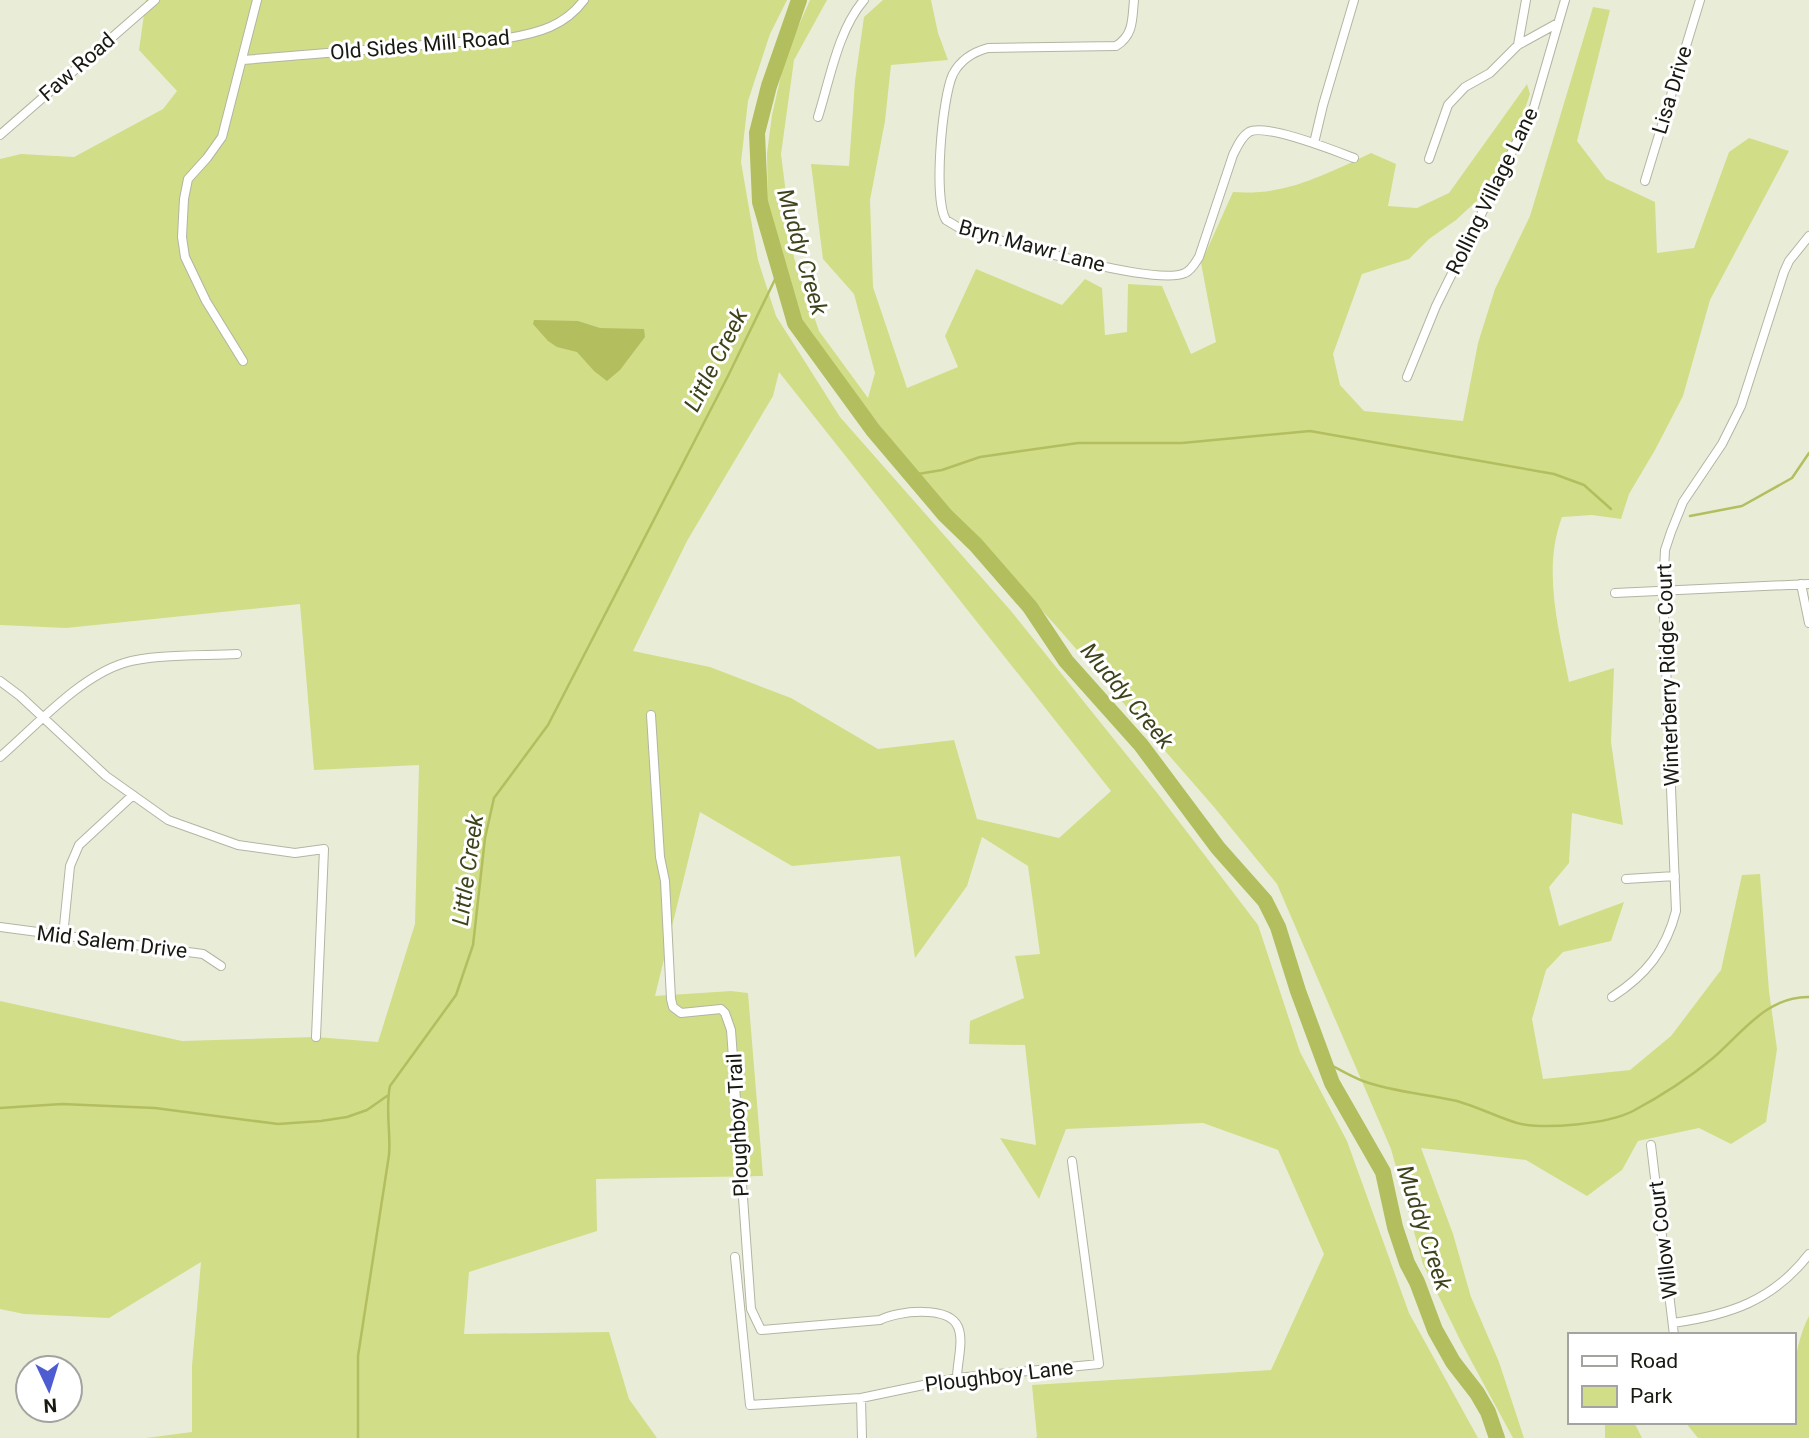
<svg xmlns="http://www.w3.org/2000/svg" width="1809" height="1438" viewBox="0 0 1809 1438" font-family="Roboto,sans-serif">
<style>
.green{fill:#d2dd88;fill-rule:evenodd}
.water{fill:#b3be5f}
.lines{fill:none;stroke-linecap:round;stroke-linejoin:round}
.stream{stroke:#b3be5f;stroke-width:2.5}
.river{stroke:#b3be5f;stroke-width:16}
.minor-casing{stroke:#b2b5a2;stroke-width:10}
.minor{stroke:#fff;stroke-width:8}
.labels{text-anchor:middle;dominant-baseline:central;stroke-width:6;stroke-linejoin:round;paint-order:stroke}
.street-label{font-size:21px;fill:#181911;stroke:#fff}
.water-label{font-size:23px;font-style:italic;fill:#3f431b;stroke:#fff}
</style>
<rect width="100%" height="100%" fill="#e9edd8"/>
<path class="green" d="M146 0H787L770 34 748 101 741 162 758 260 776 316 840 417 1011 611 1158 794 1258 925 1300 1052 1347 1141 1409 1313 1478 1438H1035L1037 1437 1032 1385 1271 1370 1324 1254 1278 1150 1203 1123 1066 1129 1039 1199 1000 1138 1036 1145 1025 1045 969 1044 970 1021 1024 998 1015 956 1040 954 1028 866 982 837 967 886 915 958 900 856 792 866 700 812 655 996 731 991 748 993 763 1176 596 1179 597 1231 469 1272 464 1334 609 1332 629 1399 657 1438H146L192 1432V1366L201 1262 109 1318 24 1314 0 1309V1001L182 1041 316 1037 378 1042 415 924 419 765 314 770 300 604 66 628 0 625V159L21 154 74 157 163 109 177 91 139 50ZM779 372 1111 791 1059 838 977 819 954 740 878 749 791 698 710 667 633 651 687 541 773 396Z
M810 0H827L794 60 781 154 794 258 819 331 868 398 875 373 854 294 823 259 811 164 849 166 855 81 864 17 883 0H931L938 33 948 60 891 65 885 121 870 200 873 287 907 388 958 367 945 336 976 269 1062 305 1085 279 1102 288 1105 335 1127 332 1128 284 1162 286 1191 354 1216 342 1201 263 1233 192C1286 196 1324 175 1371 153L1396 164 1388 206 1417 208 1449 193 1527 84 1530 94 1515 138 1482 196 1456 220 1429 239 1409 259 1362 274 1333 354 1340 385 1364 411 1463 421 1478 343 1495 289 1530 216 1593 7 1610 10 1577 141 1606 179 1655 202 1657 253 1694 248 1729 152 1749 138 1789 151 1710 300 1683 396 1655 450 1629 494 1621 519 1592 515 1562 517C1542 570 1559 629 1569 682L1614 668 1611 742 1623 825 1572 813 1569 863 1549 887 1559 926 1624 902 1611 941 1563 952 1546 970 1532 1019 1543 1079 1630 1070 1671 1036 1721 970 1742 875 1760 874 1769 991 1777 1049 1766 1122 1731 1144 1699 1128 1638 1141 1622 1170 1587 1196 1526 1160 1421 1148 1453 1234 1471 1297 1499 1362 1524 1438H1513L1461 1342 1423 1264 1391 1149 1277 884 1214 807 1057 627 923 481 800 323 768 205 767 153 772 115 786 54Z
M1809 1316V1438H1698L1685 1422H1793C1793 1386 1792 1349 1809 1316Z
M1605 1422H1634L1642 1438H1605Z"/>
<path class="water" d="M534 320 578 321 600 328 644 329 645 337 620 370 607 381 594 371 577 352 557 347 548 341 533 324Z"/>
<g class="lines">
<path class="stream" d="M912 475 942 470 980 457 1078 443H1182L1310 431 1554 474 1584 485 1611 509
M1690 516 1742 506 1792 478 1809 453
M1325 1062C1337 1068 1350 1076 1363 1081 1393 1092 1426 1094 1457 1101 1478 1107 1497 1117 1517 1123 1545 1130 1608 1124 1633 1111 1661 1096 1689 1078 1713 1058 1742 1033 1767 996 1809 997
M0 1108 62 1104 155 1108 278 1124 321 1121 347 1117 367 1110 387 1096
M358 1438V1356L389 1155C391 1133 385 1108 390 1086L456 995 473 945 485 838 494 798 548 725 728 376 780 269"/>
<path class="river" d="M799 0 769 86 757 133 760 202 795 323 873 430 945 515 976 545 1030 607 1066 661 1141 745 1218 848 1265 901 1278 927 1298 991 1332 1083 1383 1172 1395 1227 1407 1263 1417 1282 1435 1330 1453 1362 1477 1393 1488 1412 1497 1438"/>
<defs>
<path id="minor" d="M1134 0C1132 19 1134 35 1116 46L988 48C973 52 961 59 953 74 942 97 933 199 946 220L961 229C999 240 1155 287 1185 273 1192 270 1195 263 1199 257L1233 155C1237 147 1241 137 1249 132 1266 123 1335 151 1354 158
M1518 45 1526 0
M243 60 508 38C538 33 565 26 584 0
M818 117C830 79 838 30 864 0
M0 135 155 0
M1314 143 1323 105 1354 0
M1429 159 1448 105 1465 87 1490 73 1518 45 1558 23
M1645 181 1700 0
M243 361 206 301 185 257 182 237 184 199 188 179 207 158 222 137 257 0
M1407 377 1436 306 1534 107 1565 0
M1801 584 1809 623
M1615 593 1809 584
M0 681 20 696 106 776 168 820 238 845 295 853 324 849 316 1037
M651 715 660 857 665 881 671 999 673 1007 681 1013 721 1009 725 1013 731 1030 751 1309 761 1330 880 1320C897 1311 949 1305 958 1327 964 1341 957 1363 957 1378
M0 757C36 726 79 677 124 663 153 654 205 656 237 654
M1626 879 1675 876
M0 927 203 954 221 966
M63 936 70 866 79 845 133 795
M1612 997C1646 975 1666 950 1676 911L1663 591 1665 550 1671 532 1683 502 1722 444 1741 406 1784 272 1789 261 1809 236
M1651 1145 1674 1335
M735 1257 750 1405 861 1398 957 1378 1099 1364 1072 1161
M1673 1323C1729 1315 1773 1301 1809 1254
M861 1398 862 1438"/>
</defs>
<use href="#minor" class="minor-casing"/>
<use href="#minor" class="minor"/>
</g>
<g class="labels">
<g class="street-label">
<text transform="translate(420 45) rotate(-5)">Old Sides Mill Road</text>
<text transform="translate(77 67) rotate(-41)">Faw Road</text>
<text transform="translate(1672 90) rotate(-73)">Lisa Drive</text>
<text transform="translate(1492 191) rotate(-64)">Rolling Village Lane</text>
<text transform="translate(1032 246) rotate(15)">Bryn Mawr Lane</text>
<text transform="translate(1668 675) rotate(-92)">Winterberry Ridge Court</text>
<text transform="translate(112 942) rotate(7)">Mid Salem Drive</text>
<text transform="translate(738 1125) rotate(-93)">Ploughboy Trail</text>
<text transform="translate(1663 1240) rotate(-97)">Willow Court</text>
<text transform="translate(999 1376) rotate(-7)">Ploughboy Lane</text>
</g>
<g class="water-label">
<text transform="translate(802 252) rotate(74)">Muddy Creek</text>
<text transform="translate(716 360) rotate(-63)">Little Creek</text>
<text transform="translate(1127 696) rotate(50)">Muddy Creek</text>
<text transform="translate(468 870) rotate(-82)">Little Creek</text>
<text transform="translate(1424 1228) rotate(72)">Muddy Creek</text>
</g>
</g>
<rect x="1568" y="1333" width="228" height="91" fill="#ffffff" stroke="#a3a3a0" stroke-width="2"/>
<rect x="1582" y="1356" width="35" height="10" fill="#ffffff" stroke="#a3a3a0" stroke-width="2"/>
<text x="1630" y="1368" font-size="21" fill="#181911">Road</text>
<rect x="1582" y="1386" width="35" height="21" fill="#d2dd88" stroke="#a3a3a0" stroke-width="2"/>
<text x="1630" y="1403" font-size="21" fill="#181911">Park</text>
<g transform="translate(49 1389) rotate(176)"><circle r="33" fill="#ffffff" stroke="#a3a3a0" stroke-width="2"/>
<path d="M0-5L12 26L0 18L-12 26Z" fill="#4e5cd1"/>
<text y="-10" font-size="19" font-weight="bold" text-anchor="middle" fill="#181911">N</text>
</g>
</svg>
